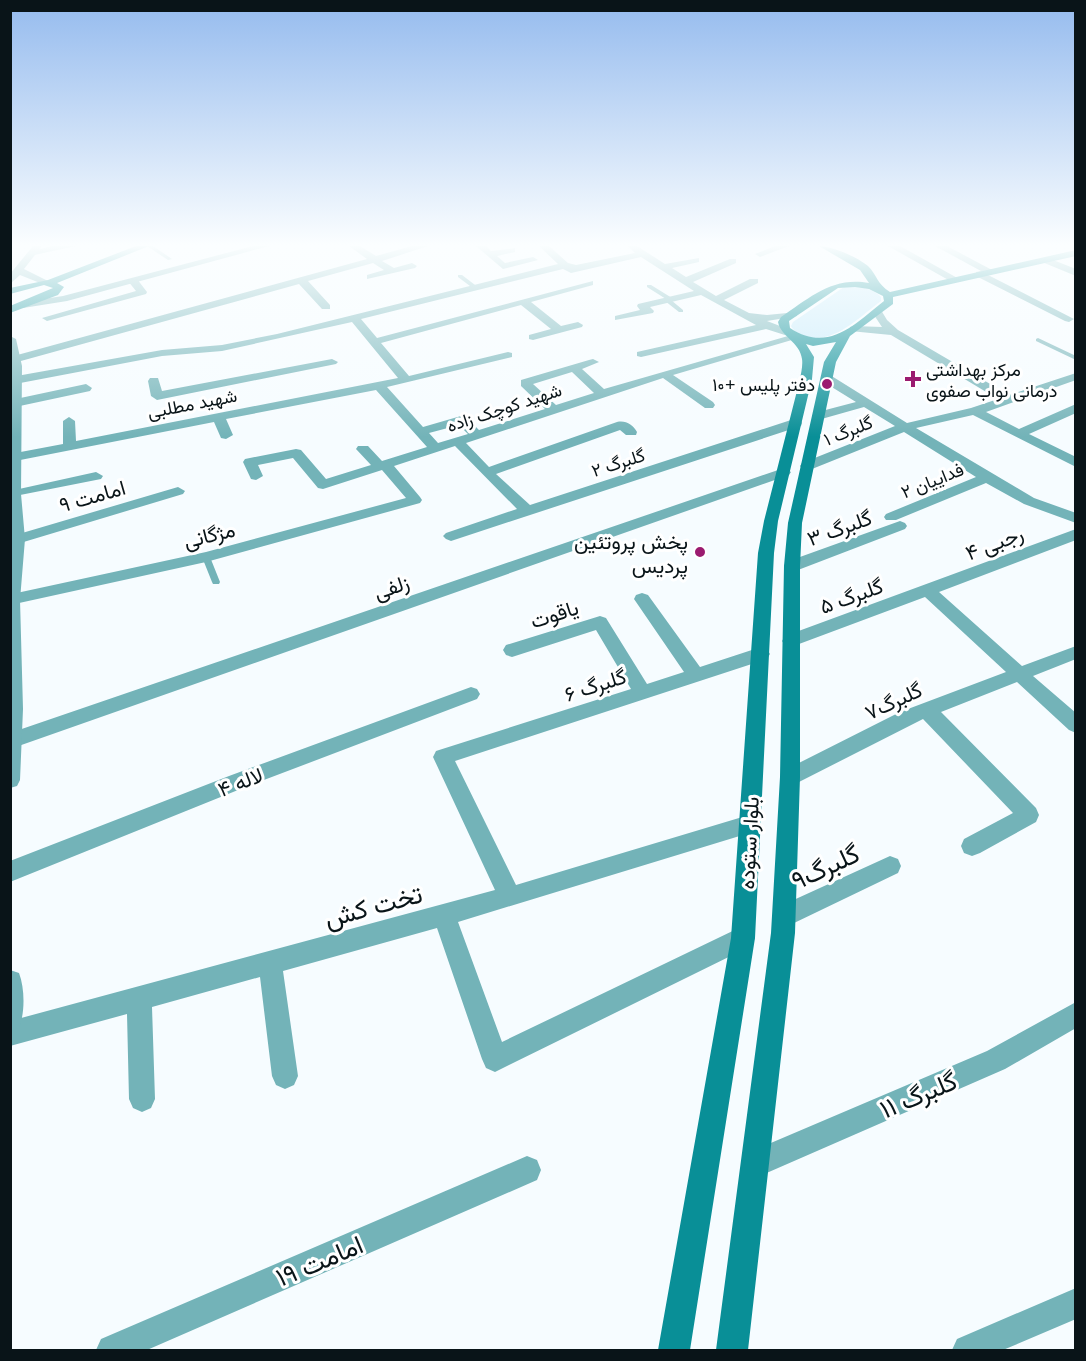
<svg xmlns="http://www.w3.org/2000/svg" width="1086" height="1361" viewBox="0 0 1086 1361" font-family="Lato,Vazirmatn,sans-serif">
<style>
.green{fill:#c6eafa}
.lines{fill:none;stroke-linecap:round;stroke-linejoin:round}
.service{fill:#73b3b8;fill-rule:evenodd}
.minor{fill:#73b3b8;fill-rule:evenodd}
.tertiary{fill:#73b3b8;fill-rule:evenodd}
.secondary{fill:#098f97;fill-rule:evenodd}
.poi-dot{fill:#9b1b70;stroke:#fff;stroke-width:2}
.labels{text-anchor:middle;dominant-baseline:central;stroke-width:6;stroke-linejoin:round;paint-order:stroke}
.far-poi-label{font-size:18px;fill:#091418;stroke:#fff;text-anchor:start}
.far-street-label{font-size:18px;fill:#091418;stroke:#fff}
.street-label{font-size:21px;fill:#091418;stroke:#fff}
.poi-label{font-size:21px;fill:#091418;stroke:#fff;text-anchor:end}
.near-street-label{font-size:26px;fill:#091418;stroke:#fff}
</style>
<rect width="100%" height="100%" fill="#f6fcff"/>
<path class="green" d="M844 287C857 286 872 287 881 297V301C859 317 835 344 806 337 800 335 794 332 791 326L793 322Z"/>
<g class="lines">
<path class="service" d="M147 246H153L172 259 168 260Z
M458 275H462L479 288 474 289 458 277Z
M647 285H651L672 298 673 299 671 300 683 310V312H679L665 301 666 299 647 287Z
M1038 338 1076 356V360L1036 341V339Z
M206 554 210 557 220 582 219 584H213L212 582 202 557Z"/>
<path class="minor" d="M52 246H76L34 255 29 252Z
M349 246H360L376 256 412 246H428L382 261 394 268 412 263 417 266 415 268 367 279V275L384 270 373 263 308 281 330 305V309H322L299 284 10 364V357L367 259Z
M476 246H486L491 251 515 248V252L497 256 505 263 533 257 538 260 503 269Z
M539 246H549L568 263 576 265 635 253 628 246H637L665 264 699 258V262L672 268 686 277 730 259H736V263L693 282 716 296 750 279H758V283L724 300 749 313 767 315 797 312V316L767 321 793 331 794 334 802 337 673 375 713 402 715 405 713 408H705L663 378 466 443 489 467 617 422C626 420 633 425 637 432L636 435H626L620 430 496 474 530 505 791 420H801L802 423 801 426 451 541 446 539 443 536 446 533 517 509 455 446 394 466 420 497 422 500 420 503 206 562 10 605 12 594 206 552 406 498 382 470 323 489 318 488 293 458 258 465 263 476 256 480 251 479 243 462 245 459 296 449 301 450 326 479 371 465 356 449 358 446H368L382 461 427 447 376 390 226 419 233 435 226 439 221 438 214 422 10 462V454L63 444V421L69 417 75 421 76 441 398 378 352 322 222 351 162 356 15 384 10 382 11 377 162 350 222 345 277 334 558 264ZM641 257 694 291 638 304 637 306 640 310 615 316V320L653 313 654 311 650 307 701 295 756 325 637 352V356L641 357 766 329 788 336 604 389 582 369 599 362 593 359 589 360 521 380V386L545 409 479 430 466 417 461 416 423 427 387 387 512 357V353L508 352 409 376 381 343 521 305 551 329 529 335V339L533 340 582 327 583 325 578 322 561 326 531 302 593 285V281L377 338 361 319 563 269 571 273ZM572 372 594 393 556 405 533 384ZM459 425 468 434 438 443 429 433Z
M775 246H789L760 257 755 254Z
M888 246H900L961 280 952 282Z
M935 246H947L992 270V274L988 275 1074 319 1069 322 1065 321 976 276V272L981 271Z
M1042 258H1048L1076 269V276L1042 262Z
M129 279H137L147 292 146 294 47 321 42 318 136 291 128 281Z
M877 309 881 310 887 320 898 330 1009 395 1076 373V380L986 412 1019 429 1076 404V413L1029 434 1076 457V467L973 415 916 428 1034 498 1076 513V523L1024 504 986 483 896 520H886L884 517 886 514 976 477 904 432 812 469H802L800 466 802 463 895 426 864 407 818 420 814 419 812 416 814 413 856 402 822 381V375H830L907 423 971 408 998 399 891 335 850 331V327L854 326 882 327 872 312Z
M332 359 338 362 336 364 157 400 151 396 148 381 150 378H158L162 391Z
M86 384 92 388 90 391 15 407 10 405 11 400Z
M784 468 791 472 789 475 10 749V733Z
M96 472 103 476 101 479 10 497V491Z
M178 487 185 491 183 494 17 544 10 541 12 536Z
M900 521 905 523 907 526 905 529 798 570H786L784 566 786 562Z
M1076 529V540L939 592 1022 666 1076 646V659L1033 676 1076 713V733L1069 730 1017 682 941 712 1036 808 1039 815 1036 822 980 853 972 856 964 853 961 846 964 839 1013 813 923 719 797 783 790 786 783 783 780 777 783 771 900 712 1006 672 925 597 791 647 785 646 782 641 785 636Z
M642 593 648 595 700 667 761 647 767 649 770 654 767 659 455 761 516 885 749 815 756 817 759 824 756 831 458 922 502 1042 743 926 751 930 755 938 751 946 495 1072 486 1068 482 1059 437 928 283 971 298 1076 294 1085 285 1089 276 1085 272 1076 260 977 152 1007 155 1099 151 1108 142 1112 133 1108 129 1099 127 1014 10 1046V1021L495 890 433 757 436 751 631 689 596 630 512 657 506 655 503 650 506 645 600 616 606 618 647 684 684 672 634 599 636 595Z
M471 687 477 689 480 694 477 699 243 788 10 882V861L229 776Z
M890 856 898 859 901 866 898 873 792 924 784 927 776 924 773 916 776 908Z
M1076 1002V1028L1005 1069 755 1178 745 1174 741 1164 745 1154 987 1051Z
M527 1156 537 1160 541 1170 537 1180 147 1350H96L101 1339Z
M1076 1288V1319L1003 1350H952L957 1339Z"/>
<path class="tertiary" d="M33 246H42L24 269 50 282 45 285 20 275 10 284V274Z
M253 246H269L67 301 23 308 18 305 23 302 63 296Z
M10 336 16 339 22 366 21 494 25 539 20 600 23 709 20 780 17 786 10 788Z
M10 970 19 973C25 989 25 1013 19 1028L10 1031Z"/>
<path class="secondary" d="M136 246H149L57 283 64 287 58 295 10 313V306L53 288 44 285 10 294V288L48 280Z
M819 246C832 246 857 257 868 266 877 275 877 284 890 292L1076 250V256L893 297V304L850 336 836 362 802 523 800 566V777L795 933 748 1350H716L771 933 780 777 784 566 788 523 824 362 836 342 813 346 806 344 814 357 812 379 778 521 774 553 755 938 690 1350H658L731 938 758 553 764 521 800 379C801 373 803 365 802 359 800 342 781 337 778 322L781 317C809 298 833 276 869 283L860 270ZM855 287 869 289 883 296 884 301C854 325 828 353 790 328L789 321 838 288Z"/>
</g>
<linearGradient id="sky" x2="0" y2="1"><stop stop-color="#95bbee"/><stop offset="0.56" stop-color="#fbfeff"/><stop offset="1" stop-color="#fbfeff" stop-opacity="0"/></linearGradient>
<rect width="1086" height="437" fill="url(#sky)"/>
<g class="poi-dot">
<path d="M910 370h6v6h6v6h-6v6h-6v-6h-6v-6h6z"/>
<circle cx="827" cy="384" r="6"/>
<circle cx="700" cy="552" r="6"/>
</g>
<g class="labels">
<g class="far-poi-label">
<text x="926" y="369">مرکز بهداشتی<tspan x="926" dy="21">درمانی نواب صفوی</tspan></text>
<text x="815" y="384" text-anchor="end">دفتر پلیس +۱۰</text>
</g>
<g class="far-street-label">
<text transform="translate(192 403) rotate(-11)">شهید مطلبی</text>
<text transform="translate(504 407) rotate(-18)">شهید کوچک زاده</text>
<text transform="translate(848 430) rotate(-22)">گلبرگ ۱</text>
<text transform="translate(618 462) rotate(-18)">گلبرگ ۲</text>
<text transform="translate(932 480) rotate(-22)">فداییان ۲</text>
</g>
<g class="street-label">
<text transform="translate(92 495) rotate(-16)">امامت ۹</text>
<text transform="translate(839 527) rotate(-20)">گلبرگ ۳</text>
<text transform="translate(209 534) rotate(-14)">مژگانی</text>
<text transform="translate(994 542) rotate(-21)">رجبی ۴</text>
<text transform="translate(391 586) rotate(-19)">زلفی</text>
<text transform="translate(851 595) rotate(-20)">گلبرگ ۵</text>
<text transform="translate(554 613) rotate(-18)">یاقوت</text>
<text transform="translate(595 684) rotate(-18)">گلبرگ ۶</text>
<text transform="translate(893 700) rotate(-25)">گلبرگ۷</text>
<text transform="translate(240 781) rotate(-21)">لاله ۴</text>
<text transform="translate(748 843) rotate(-87)">بلوار ستوده</text>
</g>
<g class="poi-label">
<text x="688" y="540">پخش پروتئین<tspan x="688" dy="24">پردیس</tspan></text>
</g>
<g class="near-street-label">
<text transform="translate(825 866) rotate(-25)">گلبرگ۹</text>
<text transform="translate(373 905) rotate(-15)">تخت کش</text>
<text transform="translate(918 1094) rotate(-23)">گلبرگ ۱۱</text>
<text transform="translate(319 1260) rotate(-23)">امامت ۱۹</text>
</g>
</g>
<rect width="1086" height="1361" fill="none" stroke="#091418" stroke-width="24"/>
</svg>
